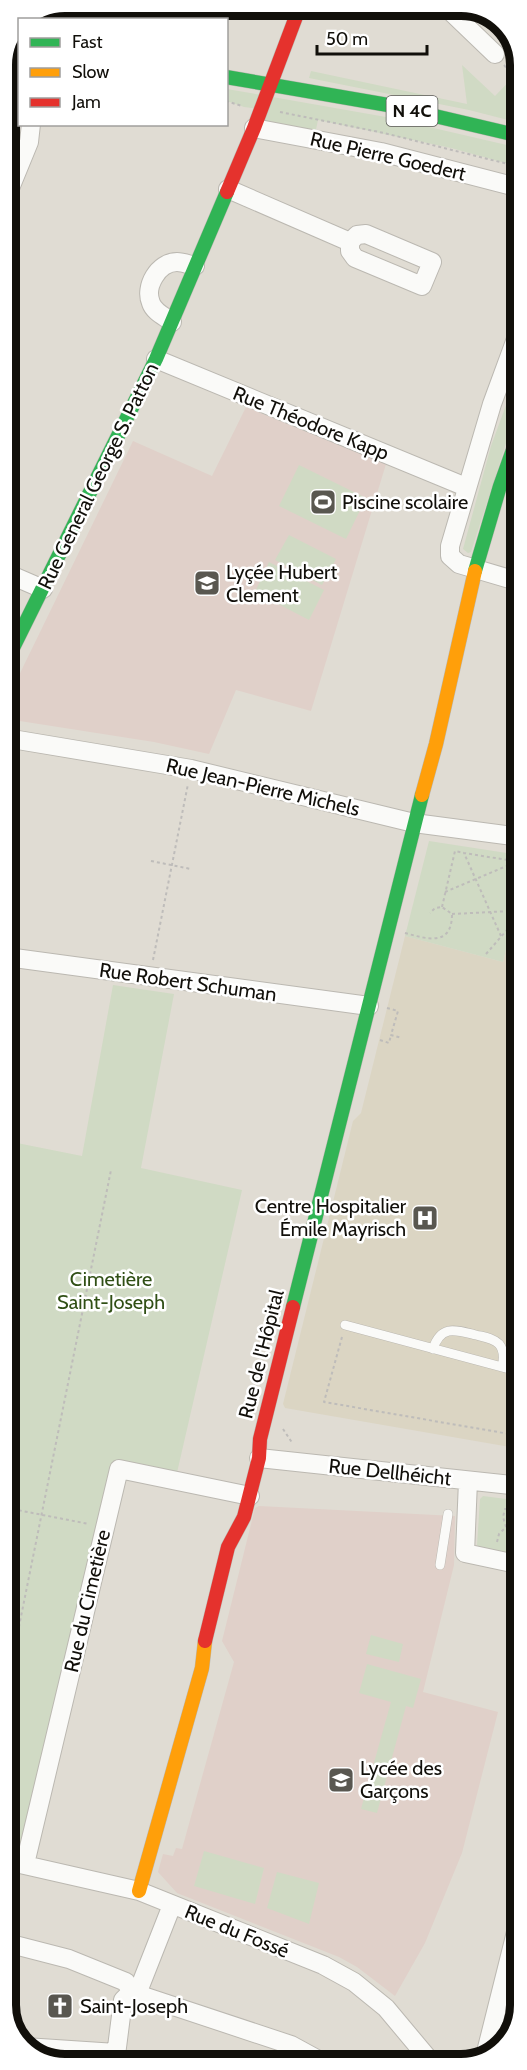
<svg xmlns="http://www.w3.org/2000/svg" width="527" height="2070" viewBox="0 0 527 2070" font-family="Cabin,sans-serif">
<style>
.built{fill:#dbd5c3}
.education{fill:#e0d0c9}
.green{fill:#d0dac4}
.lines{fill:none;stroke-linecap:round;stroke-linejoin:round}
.lane-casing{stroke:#bbb8b1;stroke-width:10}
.street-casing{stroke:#bbb8b1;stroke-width:20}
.fast-casing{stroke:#bbb8b1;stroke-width:15}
.slow-casing{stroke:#bbb8b1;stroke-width:15}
.jam-casing{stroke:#bbb8b1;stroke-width:15}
.path{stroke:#bebcba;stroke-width:2;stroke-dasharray:3 3;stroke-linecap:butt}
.lane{stroke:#fafaf8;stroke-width:9}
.street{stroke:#fafaf8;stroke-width:18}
.fast{stroke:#30b455;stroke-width:14}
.slow{stroke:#ff9f0a;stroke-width:14}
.jam{stroke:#e5322d;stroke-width:14}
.labels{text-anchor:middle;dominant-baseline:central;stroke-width:5;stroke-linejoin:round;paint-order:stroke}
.shield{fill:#fff;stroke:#585754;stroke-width:1.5}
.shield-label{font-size:18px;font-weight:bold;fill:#110f0a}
.street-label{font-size:20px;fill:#110f0a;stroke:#fff}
.poi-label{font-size:20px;fill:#110f0a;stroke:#fff;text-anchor:start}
.park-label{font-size:20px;fill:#304f15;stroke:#fff}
.rim{fill:none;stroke:#110f0a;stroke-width:8}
</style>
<rect width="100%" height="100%" fill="#e0dcd3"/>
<path class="built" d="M520 893 521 1449 285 1408 283 1404 353 1121 361 1113 405 936 503 962Z"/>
<path class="education" d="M246 407 386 464 311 711 236 690 209 754 154 742 7 719 6 702 133 441 212 476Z
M259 1506 455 1516 454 1565 423 1692 498 1712 462 1853 425 1943 395 1996 357 1967 339 1957 177 1893 158 1872 163 1854 173 1856 176 1848 182 1849 234 1662 222 1641 255 1508Z"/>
<path class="green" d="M462 65 495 96 520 70V123L469 110 309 78 311 71 467 104Z
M6 68 19 69V81L6 79Z
M227 89 386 117 520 148V177L516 166 451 148 318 120 314 139 254 128 261 109 244 107 227 101Z
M520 367V400L471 552 468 553 463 549 491 446Z
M299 465 366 498 346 539 279 506Z
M289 535 336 559 322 585 275 560Z
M269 562 324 590 309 620 255 592Z
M429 841 520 855V893L503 962 405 936Z
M113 985 174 994 141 1168 242 1190 176 1477 112 1464 24 1853 7 1850V1141L82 1156Z
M483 1496 521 1501V1557L480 1548 477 1545 480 1499Z
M371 1635 403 1644 399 1662 366 1654Z
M367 1664 421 1679 413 1708 406 1706 377 1813 361 1809 391 1702 359 1693Z
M204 1851 264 1868 255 1904 194 1886Z
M277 1872 319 1883 309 1924 267 1908Z"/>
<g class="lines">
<defs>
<path id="lane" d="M345 1325 521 1372
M433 1349C441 1324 456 1330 476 1335 484 1337 493 1338 499 1344 505 1351 504 1359 502 1367
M440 1565 448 1514"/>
<path id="street" d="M445 6 495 54
M86 20 92 6
M254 128 381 152 520 188
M228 189 350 242
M6 198 29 142 31 124
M366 234 432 262 422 286 355 258 350 251V242L357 235Z
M172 322C164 316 154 312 151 303 144 287 158 262 177 262 183 262 190 265 195 266
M520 328 492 404 450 546V556L459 564 520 582
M156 359 466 487
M6 573 43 589
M6 738 191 769 414 823 520 837
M7 957 369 1006
M259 1458 521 1486
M468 1481 465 1553 521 1565
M7 1861 139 1891 323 1965 354 1982 386 2008 432 2063
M25 1864 119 1469 250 1496
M7 1943 69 1959 126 1982 131 1992 291 2045 324 2063
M137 1994 172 1905
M25 2047 116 2053
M485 2056 521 1912
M115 2063 123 2000 131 1992"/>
<path id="fast" d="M10 56 20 57
M226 77 388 105 520 136
M475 571 500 486 520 430
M6 662 156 359 227 192
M293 1307 422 795"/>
<path id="slow" d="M422 795 436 744 475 571
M139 1891 202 1668 205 1641"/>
<path id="jam" d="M227 192 254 128 300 6
M205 1641 228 1547 244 1517 259 1458 260 1439 293 1307"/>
</defs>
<use href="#lane" class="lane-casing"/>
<use href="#street" class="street-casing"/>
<use href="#fast" class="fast-casing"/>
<use href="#slow" class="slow-casing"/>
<use href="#jam" class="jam-casing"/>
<path class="path" d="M504 65 520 84
M6 79 20 81
M226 101 242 106
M280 112 384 133 520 167
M151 861 191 869
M445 892 516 862
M442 907 455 851 464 853
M452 914 511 911
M405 933C427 939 452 947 452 914L442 907 435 908 430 913
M501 936 464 853 520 862
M486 954 507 930 520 871
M153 960 188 784
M387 1008 398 1011 391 1035 402 1038
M380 1040 389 1043 391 1035
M342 1337 324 1402 521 1436
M283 1429 293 1444
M7 1508 89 1524
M497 1542 499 1534 506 1527 503 1517 505 1509 521 1511
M7 1686 111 1170"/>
<use href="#lane" class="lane"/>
<use href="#street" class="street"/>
<use href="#fast" class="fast"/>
<use href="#slow" class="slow"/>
<use href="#jam" class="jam"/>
</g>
<defs>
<symbol id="stadium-square" viewBox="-11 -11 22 22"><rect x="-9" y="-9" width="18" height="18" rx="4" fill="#595750" stroke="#fff"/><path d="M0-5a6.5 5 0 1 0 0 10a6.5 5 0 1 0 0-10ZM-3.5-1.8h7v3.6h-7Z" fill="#fff"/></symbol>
<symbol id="school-square" viewBox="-11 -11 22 22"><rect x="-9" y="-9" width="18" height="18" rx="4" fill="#595750" stroke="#fff"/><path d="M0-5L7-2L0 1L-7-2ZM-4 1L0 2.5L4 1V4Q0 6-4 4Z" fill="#fff"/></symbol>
<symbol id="hospital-square" viewBox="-11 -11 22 22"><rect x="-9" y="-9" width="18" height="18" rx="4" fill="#595750" stroke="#fff"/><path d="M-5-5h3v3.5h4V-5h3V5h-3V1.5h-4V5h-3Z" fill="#fff"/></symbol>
<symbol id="church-square" viewBox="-11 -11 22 22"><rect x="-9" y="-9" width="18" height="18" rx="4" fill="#595750" stroke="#fff"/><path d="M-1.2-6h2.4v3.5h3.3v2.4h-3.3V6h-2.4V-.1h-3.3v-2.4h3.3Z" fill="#fff"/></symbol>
</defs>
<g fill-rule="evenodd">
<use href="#stadium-square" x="308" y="487" width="30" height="30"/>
<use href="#school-square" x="192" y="568" width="30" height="30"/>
<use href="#hospital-square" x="410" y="1203" width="30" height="30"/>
<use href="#school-square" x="326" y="1765" width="30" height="30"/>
<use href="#church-square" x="45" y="1991" width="30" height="30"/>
</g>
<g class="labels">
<rect class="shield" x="386.5" y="96" width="51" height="30" rx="4.5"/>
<g class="shield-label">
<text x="412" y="111">N 4C</text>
</g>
<g class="street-label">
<text transform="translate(388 156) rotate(13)">Rue Pierre Goedert</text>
<text transform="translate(311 423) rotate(22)">Rue Théodore Kapp</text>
<text transform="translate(98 476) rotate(-64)">Rue General George S. Patton</text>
<text transform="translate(263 787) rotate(13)">Rue Jean-Pierre Michels</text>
<text transform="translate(188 982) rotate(8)">Rue Robert Schuman</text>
<text transform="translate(261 1354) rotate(-76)">Rue de l'Hôpital</text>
<text transform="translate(390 1472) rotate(6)">Rue Dellhéicht</text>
<text transform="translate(87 1601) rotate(-77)">Rue du Cimetière</text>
<text transform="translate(237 1931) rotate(22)">Rue du Fossé</text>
</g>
<g class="poi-label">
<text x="342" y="502">Piscine scolaire</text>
<text x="226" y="572">Lyçée Hubert<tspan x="226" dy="23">Clement</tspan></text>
<text x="406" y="1206" text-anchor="end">Centre Hospitalier<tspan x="406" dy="23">Émile Mayrisch</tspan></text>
<text x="360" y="1768">Lycée des<tspan x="360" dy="23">Garçons</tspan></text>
<text x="80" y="2006">Saint-Joseph</text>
</g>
<g class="park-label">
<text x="111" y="1279">Cimetière<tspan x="111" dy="23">Saint-Joseph</tspan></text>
</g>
</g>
<path d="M0 0H527V2070H0ZM65 16H461A49 49 0 0 1 510 65V2005A49 49 0 0 1 461 2054H65A49 49 0 0 1 16 2005V65A49 49 0 0 1 65 16Z" fill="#fff" fill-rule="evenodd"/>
<path class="rim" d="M65 16H461A49 49 0 0 1 510 65V2005A49 49 0 0 1 461 2054H65A49 49 0 0 1 16 2005V65A49 49 0 0 1 65 16Z"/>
<rect x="18" y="18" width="210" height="108" fill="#ffffff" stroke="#a09f9d" stroke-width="1.5"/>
<rect x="30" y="38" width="30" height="9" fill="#30b455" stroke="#a09f9d" stroke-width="1.5"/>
<text x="72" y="48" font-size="18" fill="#110f0a">Fast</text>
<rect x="30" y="68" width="30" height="9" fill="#ff9f0a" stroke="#a09f9d" stroke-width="1.5"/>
<text x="72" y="78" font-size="18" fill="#110f0a">Slow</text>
<rect x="30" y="98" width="30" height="9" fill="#e5322d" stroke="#a09f9d" stroke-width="1.5"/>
<text x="72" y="108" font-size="18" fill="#110f0a">Jam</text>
<path d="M317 45v9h110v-9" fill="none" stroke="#110f0a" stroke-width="3"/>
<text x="326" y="45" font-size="18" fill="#110f0a" stroke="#ffffff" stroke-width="4.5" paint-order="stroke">50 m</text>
</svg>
